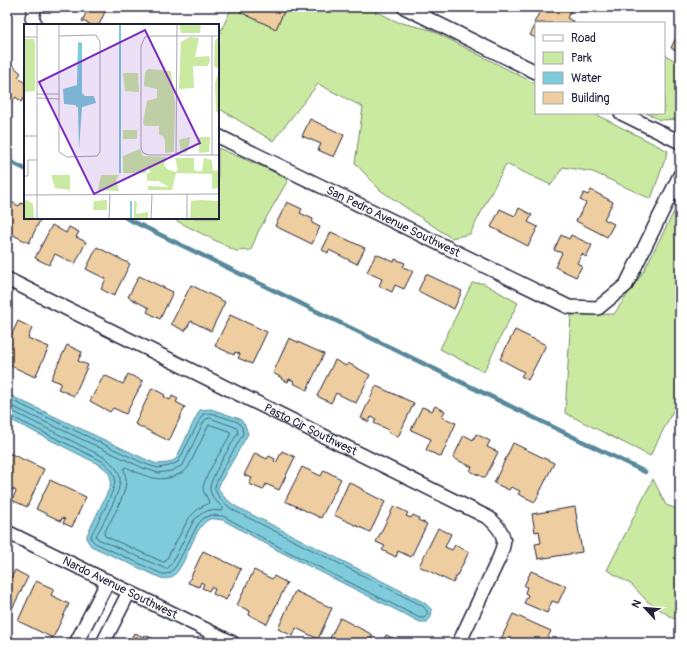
<svg xmlns="http://www.w3.org/2000/svg" width="687" height="650" viewBox="0 0 687 650" font-family="Pangolin,sans-serif">
<style>
.green{fill:#cbeaa1;stroke:#76866e}
.water{fill:#7eccdb;stroke:#59889b}
.lines{fill:none;stroke-linecap:round;stroke-linejoin:round}
.shore{stroke:#47667b;stroke-width:1}
.stream{stroke:#59889b;stroke-width:4.5}
.building{fill:#eecea0;stroke:#22223b}
.minor-casing{stroke:#22223b;stroke-width:16}
.minor{stroke:#fff;stroke-width:13}
.labels{text-anchor:middle;dominant-baseline:central;stroke-width:3;stroke-linejoin:round;paint-order:stroke}
.street-label{font-size:12px;fill:#22223b;stroke:#fff}
.inset-river{fill:none;stroke:#7eccdb;stroke-width:2}
.inset-road{fill:none;stroke:#a7a7b1;stroke-width:1}
.view{fill:#7b2cbf;fill-opacity:0.15;stroke:#7b2cbf;stroke-width:2}
.inset-edge{fill:none;stroke:#22223b;stroke-width:2}
</style>
<rect width="100%" height="100%" fill="#fff"/>
<filter id="ink" filterUnits="userSpaceOnUse"><feTurbulence type="fractalNoise" baseFrequency=".025" numOctaves="2"/><feDisplacementMap in="SourceGraphic" scale="8" xChannelSelector="R" yChannelSelector="G"/><feConvolveMatrix kernelMatrix="1 2 1 2 8 2 1 2 1" color-interpolation-filters="sRGB"/></filter>
<g filter="url(#ink)">
<path class="green" d="M232 7H367L398 22 431 30 536 84V113H593L668 151 651 199 593 172 563 167 551 185 506 164 470 234 451 238 380 190 355 163 363 107 318 84 273 141 218 108V37Z
M664 54 680 64V119L660 120 646 113H664Z
M218 148 268 169 288 180 258 232 251 250 236 251 171 218H218Z
M680 200V397L650 456 565 413 571 315 614 314 643 272Z
M472 283H483L518 303 502 334 484 372 440 349Z
M653 479 666 505 680 510V608L674 619 647 601 632 585 607 570Z"/>
<path class="water" d="M7 394 147 460 157 464 168 463 176 459 194 421 200 410 211 409 240 419 245 425 248 434 221 481 218 488 224 497 235 506 425 603 432 610 431 617 427 622H420L279 551 223 520C219 520 214 518 210 519 194 525 187 565 173 576 170 579 165 579 161 578L91 546 87 540V535L110 487C112 475 109 472 100 465L7 418Z"/>
<g class="lines">
<path class="shore" d="M7 398 145 464 158 468 169 466 178 462 198 423 203 414 211 413 238 422 242 427 243 434C239 442 213 483 215 489 217 498 227 505 233 510L423 606 427 611V615L424 618H420L281 548 223 516 211 515 204 518 198 524 176 566 170 573 166 574H162L95 543 91 539V536C96 524 117 489 115 478 114 471 107 465 102 461L10 416 7 415
M7 404 143 468 158 473 171 471 181 466 184 463 202 425 206 419 210 418 235 427 237 429 238 433C232 443 208 481 210 490 211 497 218 503 223 508V510L221 511 209 510 201 514 194 520 172 563 168 568 166 569 98 539 96 536C103 523 121 492 120 479 120 470 111 462 104 457L12 411 7 410
M209 425H211L229 431 231 433C225 446 203 477 203 489 204 494 208 498 209 503L198 509 189 518 165 562H163L105 536 104 533C112 518 126 496 126 480 126 475 124 472 124 468L126 467C142 475 159 484 177 475 182 473 186 471 189 466Z"/>
<path class="stream" d="M7 160 25 169
M126 218 645 472"/>
</g>
<path class="building" d="M89 7H107L99 25H92L82 21Z
M243 7H286L276 29 240 12Z
M542 7H546L554 11 556 7H561L571 11 567 18 576 23H536V38L530 35 536 24 534 23Z
M680 29V52L671 48Z
M11 64 21 73 18 77 25 83V97L21 102 16 97 11 103 7 100V68Z
M310 119 344 135 334 157 318 150 321 144 302 136Z
M591 190 613 202 604 219 614 224 607 237 576 221 586 203 580 200 584 193 588 195Z
M8 200 19 206 21 203 25 205V218H41L29 243 9 233 7 237V201Z
M287 202 302 209 300 213 313 219 312 223 320 227 312 244 275 226Z
M519 208 532 215 528 222 538 227 528 246 491 227 500 209 515 216Z
M52 225 66 233 69 227 79 232 76 237 86 242 75 264 55 254 49 265 35 258Z
M331 232 365 248 357 264 329 250 328 253 322 250Z
M561 235 569 239 571 235 592 245 586 257 582 254 577 263 582 266 576 277 555 267 562 253 554 250Z
M97 247 130 264 114 296 101 289 106 279 86 269Z
M376 254 394 262 395 259 405 263 403 267 413 271 404 289 395 285 392 292 379 286 382 279 367 272Z
M426 274 462 291 454 309 418 291Z
M139 276 173 292 160 319 147 312 149 308 128 297Z
M191 285 225 302 211 331 191 321 185 331 171 324Z
M230 315 267 332 252 364 238 358 240 354 235 352 234 355 215 346Z
M18 321 32 328 28 338 49 347 35 377 7 364V345Z
M515 330 546 345 528 380 521 376 524 372 500 359Z
M289 338 324 354 307 390 293 383 294 381 289 379 288 382 281 379 282 378 273 373Z
M67 345 82 352 78 361 88 365 74 396 58 389 61 383 51 379Z
M335 360 346 366 348 363 370 375 356 403 336 393 331 403 317 396Z
M128 374 143 381 126 414 113 408 110 412 90 401 104 375 123 384Z
M376 386 414 403 398 437 388 432 389 430 374 423 376 419 371 417 369 422 361 418Z
M152 388 165 395 164 397 170 400 172 396 178 399 176 402 185 407 169 441 135 424Z
M435 406 445 411 442 417 456 423 441 457 426 450 431 439 411 430 422 407 432 411Z
M476 434 490 441 487 447 498 452 485 478 470 471 472 467 453 458 464 435 473 440Z
M513 443 554 463 535 502 518 494 520 491 511 487 509 490 494 483Z
M282 451 295 457 279 490 266 484 263 490 249 484 252 478 244 475 255 453 267 459 269 456 275 459 274 461 276 463Z
M9 453 44 469 27 507 12 500 16 491 13 489 12 491 7 489V458Z
M302 467 321 476 324 470 341 479 321 518 285 501Z
M50 480 86 497 72 527 63 523 65 519 62 518 61 521 36 509Z
M349 482 362 489V490L385 502 370 532 334 515Z
M394 506 408 513 406 516 411 518 413 515 419 518 418 520 427 524 411 557 398 551 396 557 382 550 385 546 376 542Z
M575 507 582 552 538 559 535 544 541 543 539 531 535 532 532 514Z
M438 528 451 534 445 547 452 550 455 545 469 552 453 583 419 566Z
M203 551 241 569 226 600 213 594 215 589 211 587 209 591 202 588 204 584 201 582 199 587 188 583Z
M15 570 28 577 10 613 7 612V579L10 580Z
M254 570 272 579 274 576 287 583 267 624 249 615 250 611 237 605Z
M531 571 566 586 558 603 552 601 547 613 524 603 528 595 525 593 527 587 524 586Z
M36 581 54 589 51 595 69 604 53 638 18 621Z
M295 591 332 608 318 639 296 628 293 636 278 629Z
M513 614 551 631 545 643H499Z
M340 618 373 635 369 643H334L329 640Z
M134 633 144 637 145 635 159 642 158 643H129Z
M386 635 404 643H382Z"/>
<g class="lines">
<defs>
<g id="minor">
<path d="M35 7 32 18 36 25"/>
<path d="M404 7 536 72"/>
<path d="M621 113 680 142"/>
<path id="s1" d="M218 136 569 307 598 308 626 285 680 175"/>
<path id="s2" d="M7 279 489 518C497 525 506 535 503 546 502 550 501 553 500 556L459 643"/>
<path id="s3" d="M7 532 233 643"/>
<path d="M76 643 108 581"/>
<path d="M103 643 129 592"/>
</g>
</defs>
<use href="#minor" class="minor-casing"/>
<use href="#minor" class="minor"/>
</g>
</g>
<g class="labels">
<g class="street-label">
<text stroke="none"><textPath href="#s1" startOffset="195">San Pedro Avenue Southwest</textPath></text>
<text stroke="none"><textPath href="#s2" startOffset="339">Pasto Cir Southwest</textPath></text>
<text stroke="none"><textPath href="#s3" startOffset="126">Nardo Avenue Southwest</textPath></text>
</g>
</g>
<g transform="translate(24 24)">
<rect width="195" height="195" fill="#fff"/>
<path d="M155 0H177L176 9H157ZM166 13 175 14 171 33 185 32 186 36 184 42H169L170 64 155 65 157 18ZM195 13V45L190 42 191 16ZM0 15H10L11 20V67L0 68ZM124 45 147 47 151 79 150 128 141 129V117L139 112 135 111V102H121L119 99 123 77 133 74V65L120 62 121 49ZM99 49H114L115 68 101 67ZM194 50H195V90L192 87 191 59ZM99 106H113V115H99ZM166 113 165 124 162 129 157 128 155 116ZM175 113H186L185 128 175 129ZM116 125 119 132 143 133 140 141 143 145 151 148 154 146 151 134H170V146L174 147H178L180 134 188 136 189 147 195 146V164L188 165V150L152 149 148 166H124V162L145 163 134 157H123V150L127 148 123 144 122 149H99V132ZM27 151H46V166L31 164ZM77 151H95L92 156 95 167 74 166ZM3 176 9 180 10 195H0V177ZM83 176V186H69L70 177ZM110 176 113 179 112 190 124 188V195H110ZM176 176 195 177 194 195H166L167 177Z" fill="#cbeaa1"/>
<path d="M54 18 58 19V69L61 72H70L72 79 58 83 55 126 54 84 51 81 40 80 39 65 53 61Z" fill="#7eccdb"/>
<path class="inset-river" d="M96 149V0M107 177V195"/>
<path class="inset-road" d="M35 12 72 11 76 18V128L73 132 43 133 35 128V0M195 12H128L121 13 117 22V124L119 129 125 131H195M0 13H13M13 70H35M13 74 35 75M0 112H13M152 131 153 0M188 131V12M0 152H4V136H13M0 171 195 170M13 195V0M85 195 86 171M127 195 128 171M163 195V170"/>
<path class="view" d="M121 6 176 119 70 170 15 58Z"/>
<rect width="195" height="195" class="inset-edge"/>
</g>
<rect width="687" height="650" fill="none" stroke="#fff" stroke-width="24"/>
<rect x="12" y="12" width="663" height="626" fill="none" stroke="#22223b" stroke-width="1.5" filter="url(#ink)"/>
<rect x="535" y="22" width="130" height="92" fill="#ffffff" stroke="#a7a7b1"/>
<rect x="543" y="35" width="20" height="6" fill="#ffffff" stroke="#a7a7b1"/>
<text x="571" y="42" font-size="12" fill="#22223b">Road</text>
<rect x="543" y="52" width="20" height="12" fill="#cbeaa1" stroke="#a7a7b1"/>
<text x="571" y="62" font-size="12" fill="#22223b">Park</text>
<rect x="543" y="72" width="20" height="12" fill="#7eccdb" stroke="#a7a7b1"/>
<text x="571" y="82" font-size="12" fill="#22223b">Water</text>
<rect x="543" y="92" width="20" height="12" fill="#eecea0" stroke="#a7a7b1"/>
<text x="571" y="102" font-size="12" fill="#22223b">Building</text>
<g transform="translate(645 608) rotate(296)" stroke="#ffffff" stroke-width="3" paint-order="stroke">
<path d="M0-3L7 15L0 10L-7 15Z" fill="#22223b"/>
<text y="-6" font-size="11" font-weight="bold" text-anchor="middle" fill="#22223b">N</text>
</g>
</svg>
